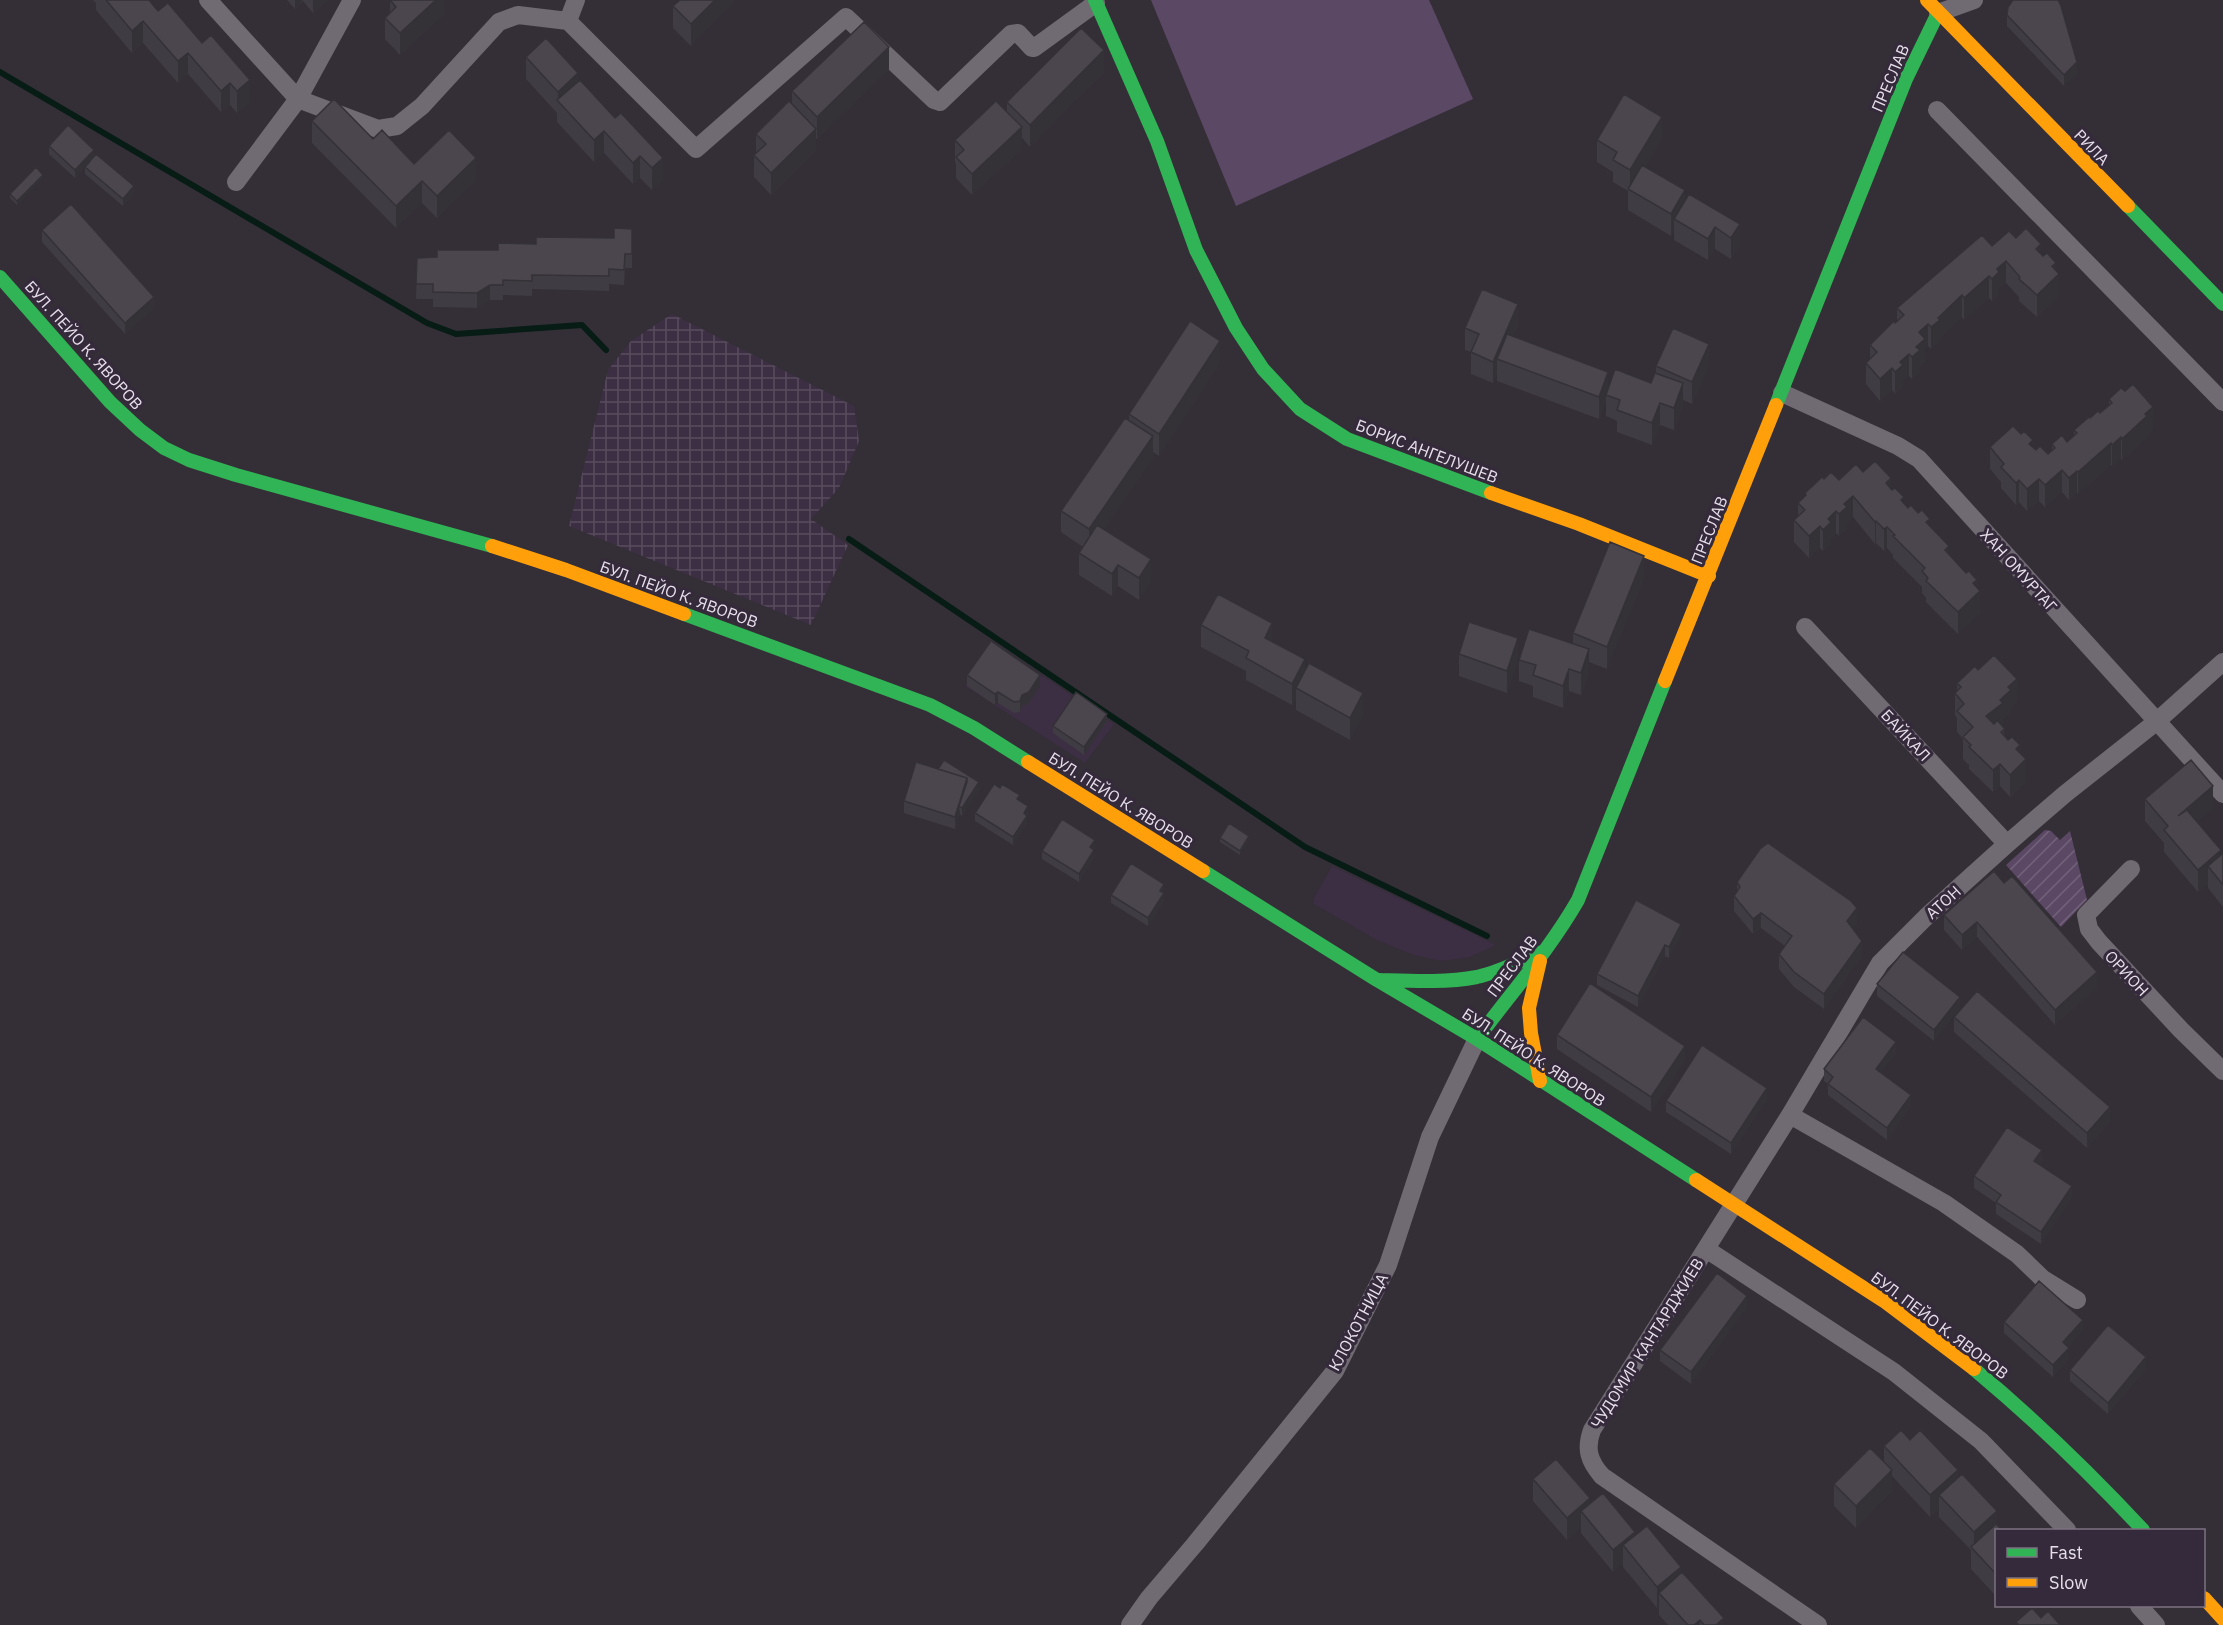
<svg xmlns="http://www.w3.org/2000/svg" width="2223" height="1625" viewBox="0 0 2223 1625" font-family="'IBM Plex Sans',sans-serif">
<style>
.built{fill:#3c2e43}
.industrial{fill:url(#industrial-grid)}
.park{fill:#5b4865}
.garden{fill:url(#garden-furrows)}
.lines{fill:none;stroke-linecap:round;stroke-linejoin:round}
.stream{stroke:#061c14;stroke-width:6}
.street{stroke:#706b72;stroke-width:18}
.fast{stroke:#30b455;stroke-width:14}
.slow{stroke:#ff9f0a;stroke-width:14}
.wall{fill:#403c43}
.shaded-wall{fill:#343137}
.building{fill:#4b464e;stroke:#343137;stroke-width:1.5}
.labels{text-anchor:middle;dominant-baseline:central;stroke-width:6;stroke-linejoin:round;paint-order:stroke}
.street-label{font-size:16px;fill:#e6dfea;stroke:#352a3b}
</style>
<defs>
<pattern id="industrial-grid" width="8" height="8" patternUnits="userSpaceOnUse" patternTransform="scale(1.5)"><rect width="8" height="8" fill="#3c2e43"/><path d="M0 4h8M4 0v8" fill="none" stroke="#584c5e"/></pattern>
<pattern id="garden-furrows" width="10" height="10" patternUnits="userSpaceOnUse" patternTransform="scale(1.5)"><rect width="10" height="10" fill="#5b4865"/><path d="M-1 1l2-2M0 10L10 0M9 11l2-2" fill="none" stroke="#73627b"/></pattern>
</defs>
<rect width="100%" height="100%" fill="#342e37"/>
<path class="built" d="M994 643 1114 724 1085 763 965 686Z
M1332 866 1496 945 1470 957 1441 961 1414 955 1377 940 1314 904V898Z"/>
<path class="industrial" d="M672 314 854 406 859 441 839 488 811 519 848 545 811 625 569 526 608 370 631 341Z"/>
<path class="park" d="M1151 0H1429L1473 99 1236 206Z"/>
<path class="garden" d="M2045 830 2051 831 2060 840 2070 831 2087 900 2061 927 2006 865Z"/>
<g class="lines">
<path class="stream" d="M0 72 427 323 456 334 582 325 606 350
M849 539 1305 847 1487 936"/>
<path class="street" d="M208 0 298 99 378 129 397 126 422 106 499 22 518 15 568 21 696 149 846 17 934 100 940 102 1011 34 1018 33 1032 48H1034L1096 3
M1938 13 1974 0
M568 21 576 0
M1937 110 2223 402
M236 182 298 99 352 0
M1782 393 1898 446 1919 459 2223 794
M1805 627 2007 844
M2131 869 2086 915 2089 929 2099 942 2181 1030 2223 1071
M1790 1115 1944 1203 2017 1254 2043 1279 2077 1300
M1706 1249 1894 1372 1981 1441 2067 1530
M2139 1606 2156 1625
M1130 1625 1149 1598 1195 1544 1335 1371 1388 1265 1430 1137 1477 1039
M1818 1625 1602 1476C1589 1461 1585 1449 1592 1430L1790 1115 1880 963 1926 917 2007 844 2065 794 2156 722 2223 662"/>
<path class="fast" d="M1095 0 1157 141 1196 250 1236 328 1263 369 1300 409 1347 439 1491 493
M2128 206 2223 304
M0 277 110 402 140 430 164 448 189 460 236 475 492 546
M1776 405 1906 79 1938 13
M684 614 930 705 974 728 1028 762
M1203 871 1377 980 1477 1039 1696 1180
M1379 980C1411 981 1445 983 1477 977 1500 972 1520 961 1542 952
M1477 1039C1511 993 1550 949 1578 900L1665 681
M1974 1369C2034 1419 2090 1473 2143 1530"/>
<path class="slow" d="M1927 0 2128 206
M1491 493 1579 524 1709 576
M492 546 566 570 684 614
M1665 681 1776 405
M1028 762 1203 871
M1540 961 1529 1008 1531 1033 1540 1081
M1696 1180 1884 1301 1974 1369
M2204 1598 2223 1619"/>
</g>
<path class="wall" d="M93 0H149L158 11 250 102 237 113 230 105 221 112 188 74 178 83 143 43 132 53 96 10V3Z
M287 0H328L313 13 303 1 295 9Z
M390 0H444V14L400 55 385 39V18L390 13Z
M734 0V2L691 46 673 28V6Z
M2007 15 2077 74 2064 86 2007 26Z
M526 57 578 81 663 180 652 190 640 178 633 184 604 153 594 162 557 122V113L526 79Z
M889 69 817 139 816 138V150L771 195 754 177V155L756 154V134L792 104V91Z
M1104 72 1030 147 1022 138V149L972 195 956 178V164L955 162V140L1007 112V102Z
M312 121 373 139 414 164 476 180 437 218 422 203 396 228 312 143Z
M1662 139 1645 167 1685 200 1689 194 1740 246 1731 259 1715 249 1708 260 1674 240V231L1671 236 1628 210V191L1613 182V172L1597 162V140Z
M49 146 94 155 134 193 123 206 85 174V167L75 178 49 154Z
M43 178 17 205 10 198V194Z
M632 229V268H625L624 285 609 284V291L532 289V296L503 295V300H490L477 308 433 307V299H416L417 258 437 257 498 250 536 244 614 238Z
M42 230 154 308 125 334 42 242Z
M2016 238 2041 254 2056 270 2059 296 2037 317 2019 301V297L2006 283 1999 288V294L1992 301 1989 298 1964 320 1962 317 1940 338V341L1931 349 1928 346 1925 348V361L1920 366V372L1912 379 1909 376 1903 381V387L1895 394 1892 390 1880 401 1866 384V363L1870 358V345L1897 321V308L1992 246Z
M1518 326 1513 337 1608 388 1651 383 1656 373V366H1709L1692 404 1683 400V405L1674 430 1660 425 1652 445 1617 432V421L1606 416V401L1599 419 1497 381V373L1493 383 1471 374V352L1465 350V328Z
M1220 363 1159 456 1153 452V458L1104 529 1151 581 1139 600 1118 586 1112 596 1079 575V553L1083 547 1061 532V511L1129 420V414Z
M2109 399 2153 429 2147 435V438L2122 460 2121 459 2112 466 2111 465 2078 494 2077 492 2069 500 2062 492 2045 507 2039 501 2027 511 2019 502 2016 505 2001 488V482L1990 469V447H2033L2036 450 2048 454 2052 450V444L2067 442 2074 435V430L2090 418 2100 413 2109 405Z
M1863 472 1891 489 1908 508 1930 526 1949 555 1977 588 1980 613 1958 634 1926 602V598L1922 593V587L1893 558V555L1887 548 1884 551 1876 543 1875 544 1853 517 1847 523V529L1839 536 1836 533 1831 538V544L1823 551 1820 548 1809 558 1794 542V520L1798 517V503L1805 496V493L1824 479 1839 480Z
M1644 578 1607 669 1589 662V671L1581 695 1569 691 1563 708 1533 697V686L1519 681V660L1573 644V633Z
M1201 625 1272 642 1305 670 1363 715 1350 740 1296 710V699L1292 705 1246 680V671L1201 647Z
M1459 654 1518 660 1507 693 1459 676Z
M1978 670 2017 701 2011 707V712L2003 719V724L2002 725 2005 736 2020 753 2026 781 2010 797 2000 786 1993 792 1969 769V765L1963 759V739L1957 732V718L1955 715V693L1957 691V683Z
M967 675 1040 686 1029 703 1022 706 1020 712 1014 713 998 703 995 705 967 686Z
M1107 721 1084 755 1053 733V726Z
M979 790 962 816 960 814 955 829 904 813V801Z
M2145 799 2213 808 2197 822 2221 855 2223 853V907L2208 888V884L2198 892 2164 852V843L2145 821Z
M1020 801 1028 814 1027 816V823L1013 845 975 821V813Z
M1220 838 1249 839 1240 855 1220 842Z
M1095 848 1094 849V857L1079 882 1042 859V851Z
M1994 871 2097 987 2055 1025 1977 937 1962 950 1944 930V915Z
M1737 882 1857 923 1852 928 1862 956 1824 1009 1794 987 1779 969V954L1785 946 1761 928 1753 934 1734 911V896L1737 892Z
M1164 892 1163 893 1164 901 1148 926 1111 903V895Z
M1681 935 1669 958 1665 956 1638 1007 1597 985V974Z
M1877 984 1960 1008 1934 1041 1877 996Z
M1954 1017 2110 1122 2087 1148 1954 1032Z
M1557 1035 1685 1060 1651 1112 1557 1049Z
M1896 1053 1881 1073 1911 1106 1887 1140 1828 1095V1084L1824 1081V1069Z
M1767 1099 1731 1154 1666 1112V1101Z
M2042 1161 2040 1164 2072 1197 2041 1244 1996 1214V1203L1974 1188V1176Z
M1747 1307 1691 1384 1660 1361V1350Z
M2004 1322 2083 1331 2068 1347 2069 1359 2053 1377 2004 1333Z
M2146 1369 2108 1414 2070 1381V1370Z
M1910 1440 1958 1478 1996 1530V1594L1995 1595 1971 1569V1550L1939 1517V1509L1930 1517 1892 1476V1491L1856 1528 1834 1506V1484L1884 1462V1446Z
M1533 1479 1590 1503 1635 1536 1681 1573 1724 1625H1668L1659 1615V1607L1657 1608 1623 1567V1563L1613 1572 1581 1533V1528L1567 1540 1533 1501Z"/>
<path class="shaded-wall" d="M295 0H303L295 9Z
M313 0H328L313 13Z
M436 0H444V14L400 55V33Z
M715 0H734V2L691 46V24Z
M143 21V43L132 53V31Z
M889 47V69L817 139V117Z
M1104 50V72L1030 147V125Z
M188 53V74L178 83V61Z
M2077 62V74L2064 86V75Z
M578 73V95L558 101V92Z
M250 80V102L237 113V91Z
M230 83V105L221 112V91Z
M1662 117V139L1631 190H1630V170Z
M1022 127V149L972 195V174Z
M816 129V150L771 195V173Z
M604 131V153L594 162V140Z
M94 150V157L75 178V170Z
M640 156V178L633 184V163Z
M476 158V180L437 218V196Z
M663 158V180L652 190V168Z
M43 175V178L17 205V201Z
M422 181V203L396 228V206Z
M134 186V193L123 206V199Z
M1685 190V212L1674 219V231L1671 236V214Z
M1740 224V246L1731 259V238Z
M1715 227V249L1708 260V239Z
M2041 244V266L2036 249Z
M2006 261V283L1999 288V294L1992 301V279L1997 269Z
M2056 263V277L2059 274V296L2037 317V295L2052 266Z
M1989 276V298L1964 320V298Z
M490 285V300L477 308V293Z
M1962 295V317L1940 338V341L1931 349V327L1938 318Z
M154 297V308L125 334V323Z
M1518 304V326L1502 361 1497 359V373L1493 383V362Z
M1928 324V346L1925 348V361L1920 366V372L1912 379V357L1916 347 1919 332Z
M1220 341V363L1159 456V434Z
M1709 344V366L1692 404V382Z
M1909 354V376L1903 381V387L1895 394V372L1900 362Z
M1892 368V390L1880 401V379Z
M1608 372V394L1606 395V401L1599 419V397Z
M1683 383V405L1674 430V408Z
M1660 403V425L1652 445V423Z
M2153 407V429L2147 435V438L2122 460V439Z
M1153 436V458L1089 551V529Z
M2121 437V459L2112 466V445Z
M2111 443V465L2078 494V472Z
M2062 470V492L2045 507V485Z
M2077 471V492L2069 500V478Z
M1891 478V500L1886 483Z
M2039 479V501L2027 511V489Z
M2019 480V502L2016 505V483Z
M1853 496V517L1847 523V529L1839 536V514L1844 504Z
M1836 511V533L1831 538V544L1823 551V530L1828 519Z
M1876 521V543L1875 544V522Z
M1820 526V548L1809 558V536Z
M1887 527V548L1884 551V529Z
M1949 546V568L1945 550Z
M1644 556V578L1607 669V647Z
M1151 559V581L1139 600V578Z
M1118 565V586L1112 596V574Z
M1977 580V594L1980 591V613L1958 634V612L1973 583Z
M1272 623V645L1265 638Z
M1518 638V660L1507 693V671Z
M1589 649V671L1581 695V673Z
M1305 659V681L1296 688V699L1292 705V684Z
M1569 669V691L1563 708V686Z
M1040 675V686L1029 703 1022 706 1020 712V701L1022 695Z
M2017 679V701L2011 707V712L2003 719V724L1986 738V716L2000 700 2008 687Z
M998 692V703L995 705V694Z
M1363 693V715L1350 740V718Z
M1107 714V721L1084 755V747Z
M2020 745V765L2026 759V781L2010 797V775L2016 749Z
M2000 764V786L1993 792V770Z
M967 778V789L959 806 960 814 955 829V817Z
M979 782V790L962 816V808Z
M2213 786V808L2178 838V816Z
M1028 806 1027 823 1013 845V837L1024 813Z
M1249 836V839L1240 855V851Z
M1095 840V848L1090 855V847Z
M1094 850V857L1079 882V874Z
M2221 850V872L2208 866V884L2198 892V870Z
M1164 884V892L1160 898V891Z
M1164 893V901L1148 926V918Z
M1857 908V923L1847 936V921Z
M1761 913V928L1753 934V919Z
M1977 922V937L1962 950V935Z
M1681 924V935L1669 958V947Z
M1862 941V956L1824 1009V994Z
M1665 945V956L1638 1007V996Z
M2097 972V987L2055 1025V1010Z
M1960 997V1008L1934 1041V1030Z
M1896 1042V1053L1876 1080V1069Z
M1685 1046V1060L1651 1112V1097Z
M1767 1088V1099L1731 1154V1143Z
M1911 1095V1106L1887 1140V1128Z
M2110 1107V1122L2087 1148V1133Z
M2042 1150V1161L2034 1172V1161Z
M2072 1186V1197L2041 1244V1232Z
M1747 1296V1307L1691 1384V1372Z
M2083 1320V1331L2063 1354V1342Z
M2069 1348V1359L2053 1377V1365Z
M2146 1357V1369L2108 1414V1403Z
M1892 1470V1491L1856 1528V1506Z
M1958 1470V1492L1939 1495V1509L1930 1517V1495Z
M1590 1498V1520L1581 1511V1528L1567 1540V1518Z
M1997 1511 1996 1533 1974 1550V1532Z
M1635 1532V1554L1623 1545V1563L1613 1572V1550Z
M1681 1567V1589L1659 1593V1607L1657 1608V1587Z
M1996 1572V1594L1995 1595V1573Z
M1724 1618V1625H1716Z
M1700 1620V1625H1694Z"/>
<path class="building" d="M106 0H149L158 11 168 3 202 43 211 35 250 80 237 91 230 83 221 91 188 53 178 61 143 21 132 31Z
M390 0H436L400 33 385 18 396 7Z
M680 0H715L691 24 673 6Z
M2013 0H2058L2061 6 2077 62 2064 75 2007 15 2008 7Z
M864 22 889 47 817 117 792 91Z
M1081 28 1104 50 1030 125 1007 102Z
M546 38 578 73 558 92 526 57Z
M580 80 615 118 621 113 663 158 652 168 640 156 633 163 604 131 594 140 557 100Z
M1624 94 1662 117 1630 170 1613 160 1617 152 1597 140Z
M334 99 373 139 382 130 414 164 449 130 476 158 437 196 422 181 396 206 312 121Z
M789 101 816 129 771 173 754 155 766 144 756 134Z
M996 101 1022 127 972 174 956 157 964 150 955 140Z
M68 125 94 150 75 170 49 146Z
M96 154 134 186 123 199 85 167Z
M1642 165 1685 190 1671 214 1628 189Z
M36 167 43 175 17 201 10 194Z
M1689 194 1740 224 1731 238 1715 227 1708 239 1674 219Z
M71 204 154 297 125 323 42 230Z
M614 228 632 229V254H625L624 270 609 269V276L532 275V281L503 280V285H490L477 293 433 292V284H416L417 258 437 257V250H498V243L536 244V237L614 238Z
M2026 228 2041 244 2036 249 2043 256 2047 253 2056 263 2052 266 2059 274 2037 295 2019 279 2020 277 2006 261 1997 269 1999 272 1992 279 1989 276 1964 298 1962 295 1938 318 1940 320 1931 327 1928 324 1919 332 1925 339 1916 347 1920 350 1912 357 1909 354 1900 362 1903 365 1895 372 1892 368 1880 379 1866 363 1877 352 1870 345 1894 321 1895 323 1904 315 1897 308 1982 235 1992 246 2009 231 2016 238Z
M1482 289 1518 304 1493 362 1471 352 1479 334 1465 328Z
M1190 321 1220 341 1159 434 1129 414Z
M1673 328 1709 344 1692 382 1656 366Z
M1507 334 1608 372 1599 397 1497 359Z
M1615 369 1651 383 1655 373 1683 383 1674 408 1660 403 1652 423 1617 410 1620 400 1606 395Z
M2133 384 2153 407 2145 414 2147 416 2122 439 2121 437 2112 445 2111 443 2078 472 2077 471 2069 478 2062 470 2045 485 2039 479 2027 489 2019 480 2016 483 2001 467 2004 464 1990 447 2013 426 2021 434 2024 431 2033 440 2029 444 2036 450 2040 446 2048 454 2055 448 2052 444 2062 435 2067 442 2077 433 2074 430 2089 417 2090 418 2098 411 2100 413 2112 403 2109 399 2121 388 2125 391Z
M1125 418 1153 436 1089 529 1061 511Z
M1875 461 1891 478 1886 483 1892 490 1895 488 1904 497 1901 500 1908 508 1911 505 1918 513 1922 510 1930 519 1926 522 1949 546 1945 550 1966 573 1969 571 1977 580 1973 583 1980 591 1958 612 1926 581 1928 578 1922 571 1925 568 1893 536 1895 535 1887 527 1884 529 1876 521 1875 522 1853 496 1844 504 1847 507 1839 514 1836 511 1828 519 1831 522 1823 530 1820 526 1809 536 1794 520 1805 510 1798 503 1806 495 1805 493 1822 477 1824 479 1831 472 1839 480 1856 464 1863 472Z
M1097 525 1151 559 1139 578 1118 565 1112 574 1079 553Z
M1610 542 1644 556 1607 647 1573 633Z
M1218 594 1272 623 1265 638 1305 659 1292 684 1246 658 1249 651 1201 625Z
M1469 622 1518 638 1507 671 1459 654Z
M1529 629 1589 649 1581 673 1569 669 1563 686 1533 675 1536 665 1519 660Z
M991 641 1040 675 1029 692 1022 695 1020 701 1014 702 998 692 995 694 967 675Z
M1994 655 2017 679 2008 687 2011 690 2000 700 2003 703 1986 716 1994 724 1997 720 2005 729 2001 732 2008 740 2012 737 2020 745 2016 749 2026 759 2010 775 2000 764 1993 770 1969 747 1971 745 1963 737 1973 727 1957 711 1964 704 1955 693 1961 687 1957 683 1975 666 1978 670Z
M1309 663 1363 693 1350 718 1296 688Z
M1076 692 1107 714 1084 747 1053 726Z
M944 760 979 782 962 808 959 806 967 782V778L938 769Z
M2191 760 2213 786 2178 816 2187 810 2221 850 2198 870 2164 830 2168 826 2145 799Z
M916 762 967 778 955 817 904 801Z
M994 784 1000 788 1002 784 1020 795 1017 799 1028 806 1024 813 1027 816 1013 837 975 813Z
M1062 819 1095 840 1090 847 1094 850 1079 874 1042 851Z
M1229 823 1249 836 1240 851 1220 838Z
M1768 843 1851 901 1857 908 1847 921 1862 941 1824 994 1794 972 1779 954 1792 936 1761 913 1753 919 1734 896 1740 887 1737 882 1760 849Z
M2223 853V885L2208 866Z
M1131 863 1164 884 1160 891 1164 893 1148 918 1111 895Z
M1994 871 2004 883 2012 876 2097 972 2055 1010 1977 922 1962 935 1944 915Z
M1636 900 1681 924 1669 947 1665 945 1638 996 1597 974Z
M1903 952 1960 997 1934 1030 1877 984Z
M1590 983 1685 1046 1651 1097 1557 1035Z
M1977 991 2110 1107 2087 1133 1954 1017Z
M1863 1017 1896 1042 1876 1069 1911 1095 1887 1128 1828 1084 1833 1077 1824 1069Z
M1702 1045 1767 1088 1731 1143 1666 1101Z
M2007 1127 2042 1150 2034 1161 2072 1186 2041 1232 1996 1202 2001 1195 1974 1176Z
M1717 1273 1747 1296 1691 1372 1660 1350Z
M2039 1281 2083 1320 2063 1342 2069 1348 2053 1365 2004 1322Z
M2108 1325 2146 1357 2108 1403 2070 1370Z
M1901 1430 1910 1440 1920 1430 1958 1470 1930 1495 1884 1446Z
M1870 1448 1892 1470 1856 1506 1834 1484Z
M1556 1459 1590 1498 1567 1518 1533 1479Z
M1962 1474 1997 1511 1974 1532 1939 1495Z
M1603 1493 1635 1532 1613 1550 1581 1511Z
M1996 1524 2002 1530H1996V1572L1995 1573 1971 1547Z
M1647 1526 1681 1567 1657 1587 1623 1545Z
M1682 1572 1724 1618 1716 1625H1704L1700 1620 1694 1625H1688L1659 1593Z
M2032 1608 2041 1618 2048 1611 2060 1625H2019L2016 1622Z"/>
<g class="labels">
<g class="street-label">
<text transform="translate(1890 78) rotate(-67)">ПРЕСЛАВ</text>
<text transform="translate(2092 147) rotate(46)">РИЛА</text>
<text transform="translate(84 345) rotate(48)">БУЛ. ПЕЙО К. ЯВОРОВ</text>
<text transform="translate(1427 451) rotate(21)">БОРИС АНГЕЛУШЕВ</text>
<text transform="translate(1709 530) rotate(-68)">ПРЕСЛАВ</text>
<text transform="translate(2019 570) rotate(48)">ХАН ОМУРТАГ</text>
<text transform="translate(679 594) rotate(20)">БУЛ. ПЕЙО К. ЯВОРОВ</text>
<text transform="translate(1906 735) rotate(47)">БАЙКАЛ</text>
<text transform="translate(1121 800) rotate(32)">БУЛ. ПЕЙО К. ЯВОРОВ</text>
<text transform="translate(1943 902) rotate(-42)">АТОН</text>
<text transform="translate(1512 966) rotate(-53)">ПРЕСЛАВ</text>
<text transform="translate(2127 973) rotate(47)">ОРИОН</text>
<text transform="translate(1534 1057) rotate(33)">БУЛ. ПЕЙО К. ЯВОРОВ</text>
<text transform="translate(1358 1322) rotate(-62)">КЛОКОТНИЦА</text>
<text transform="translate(1940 1325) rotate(37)">БУЛ. ПЕЙО К. ЯВОРОВ</text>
<text transform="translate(1647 1343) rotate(-58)">ЧУДОМИР КАНТАРДЖИЕВ</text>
</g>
</g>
<rect x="1995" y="1529" width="210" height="78" fill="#352a3b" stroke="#7c7281" stroke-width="1.5"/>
<rect x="2007" y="1548" width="30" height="9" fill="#30b455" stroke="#7c7281" stroke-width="1.5"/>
<text x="2049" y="1559" font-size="18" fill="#e6dfea">Fast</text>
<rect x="2007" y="1578" width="30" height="9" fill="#ff9f0a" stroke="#7c7281" stroke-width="1.5"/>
<text x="2049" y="1589" font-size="18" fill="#e6dfea">Slow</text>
</svg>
